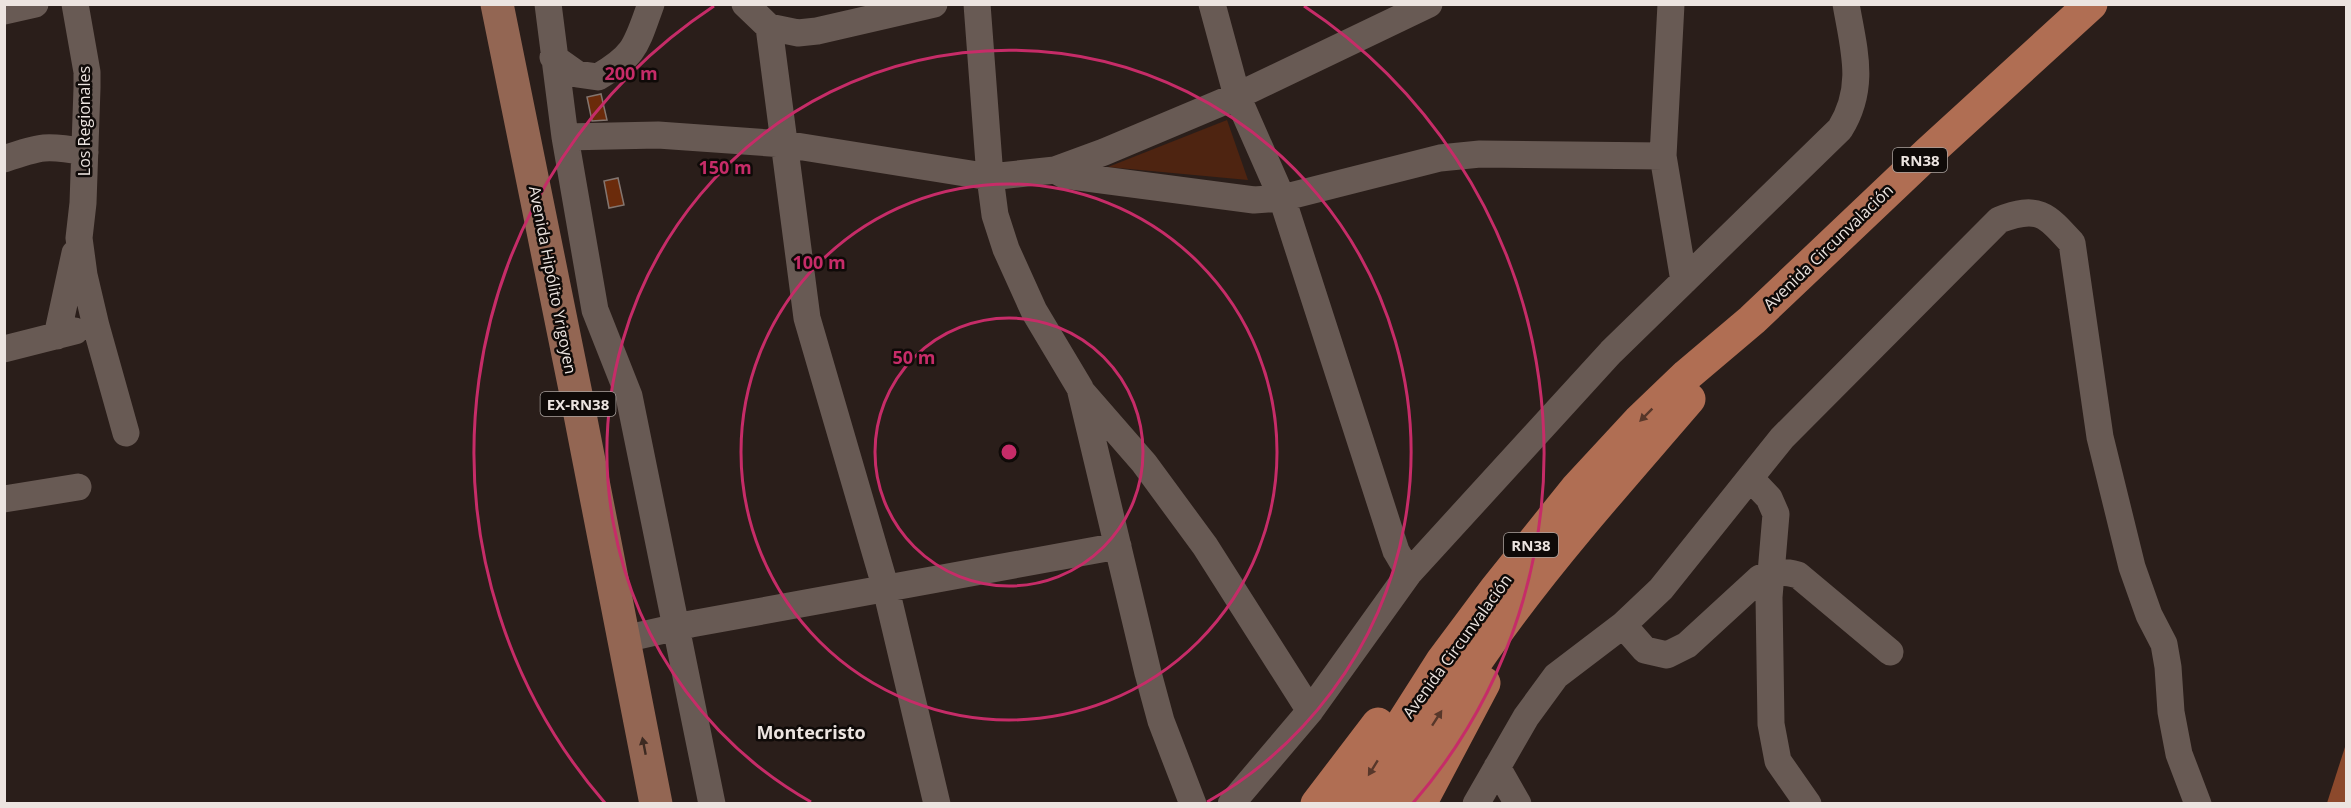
<svg xmlns="http://www.w3.org/2000/svg" width="2351" height="808" viewBox="0 0 2351 808" font-family="'Open Sans',sans-serif">
<style>
.green{fill:#4e2411}
.water{fill:#8c492c}
.building{fill:#6b2b0b;stroke:#83756f;stroke-width:1.5}
.lines{fill:none;stroke-linecap:round;stroke-linejoin:round}
.minor{stroke:#685a54;stroke-width:27}
.major{stroke:#936653;stroke-width:33}
.highway{stroke:#b06e53;stroke-width:33}
.oneway{fill:#57372a}
.oneway2{fill:#3d2a22}
.ring{fill:none;stroke:#c62c68;stroke-width:3}
.labels{text-anchor:middle;dominant-baseline:central;stroke-width:5;stroke-linejoin:round;paint-order:stroke}
.shield{fill:#0f0a08;stroke:#aaa39f;stroke-width:1.5}
.shield-label{font-size:15px;font-weight:bold;fill:#ece4e0}
.street-label{font-size:16px;fill:#ece4e0;stroke:#0f0a08}
.neighbourhood-label{font-size:18px;font-weight:bold;fill:#ece4e0;stroke:#0f0a08}
.centre{fill:#c62c68;stroke:#0f0a08;stroke-width:3}
.ring-label{font-size:18px;text-anchor:middle;font-weight:bold;fill:#c62c68;stroke:#0f0a08;stroke-width:5;stroke-linejoin:round;paint-order:stroke}
</style>
<rect width="100%" height="100%" fill="#2a1e1a"/>
<path class="green" d="M1227 120 1248 180 1108 167Z"/>
<path class="water" d="M2346 744V803H2327Z"/>
<path class="building" d="M601 94 607 120 592 121 587 97Z
M618 178 624 205 609 208 604 181Z"/>
<g class="lines">
<path class="minor" d="M75 4 87 72V88L83 203 79 238 84 275 96 326 126 433
M548 4 565 137 595 310 629 396 712 804
M745 4 769 27 798 33 817 31 934 4
M977 4 990 177 995 215 1006 249 1034 311 1080 388 1148 673 1161 721 1193 804
M1212 4 1237 96 1282 198 1396 551 1409 573 1310 711 1231 804
M1671 4 1663 156 1684 281
M4 11 35 4
M769 27 807 318 886 589 937 804
M553 57 577 74 598 77C636 55 636 45 651 4
M565 137 658 135 784 144 990 177 1055 170 1104 152 1237 96 1429 4
M4 159C41 146 47 145 85 152
M1055 170 1064 175 1254 200 1282 198 1440 158 1480 154 1663 156
M57 336 75 253
M4 349 75 331
M1083 393 1144 463 1205 546 1310 711
M1750 478 1769 498 1776 514 1769 597 1771 724 1778 761 1808 804
M4 499 78 487
M1409 573 1611 352 1840 129C1866 87 1854 50 1846 4
M1623 625 1645 650 1667 655 1687 645 1760 578C1774 571 1783 571 1798 575L1890 652
M624 639 691 624 1118 546
M1497 767 1518 804
M1476 804 1526 717 1556 676 1623 625 1661 589 1782 438 1999 220C2038 205 2046 214 2072 243L2100 437 2132 567 2149 615 2164 644 2168 667 2171 712 2179 754 2198 804"/>
<path class="major" d="M497 4 576 394 656 804"/>
<path class="highway" d="M1317 804 1378 724
M1351 804 1442 661 1495 590 1576 489 1639 421 1687 375 1752 320 1928 153 2091 4
M1384 804C1424 738 1465 675 1511 613 1566 539 1629 469 1689 399
M1420 804 1484 683"/>
</g>
<defs><path id="oneway-solid" d="M-6-.8H1V-3.2L6.5 0L1 3.2V.8H-6Z" transform="scale(1.5)"/></defs>
<g class="oneway">
<use href="#oneway-solid" transform="translate(1646 415) rotate(135)"/>
<use href="#oneway-solid" transform="translate(1437 718) rotate(-57)"/>
<use href="#oneway-solid" transform="translate(1373 768) rotate(122)"/>
</g>
<use class="oneway2" href="#oneway-solid" transform="translate(644 746) rotate(-101)"/>
<g class="ring">
<circle cx="1009" cy="452" r="134"/>
<circle cx="1009" cy="452" r="268"/>
<path d="M811 802A402 402 0 1 1 1207 802"/>
<path d="M605 803A535 535 0 0 1 714 6M1304 6A535 535 0 0 1 1413 803"/>
</g>
<g class="labels">
<g class="shield">
<rect x="1893" y="148" width="54" height="24" rx="4.5"/>
<rect x="540.5" y="392" width="75" height="24" rx="4.5"/>
<rect x="1504" y="533" width="54" height="24" rx="4.5"/>
</g>
<g class="shield-label">
<text x="1920" y="160">RN38</text>
<text x="578" y="404">EX-RN38</text>
<text x="1531" y="545">RN38</text>
</g>
<g class="street-label">
<text transform="translate(84 121) rotate(-90)">Los Regionales</text>
<text transform="translate(1828 247) rotate(-44)">Avenida Circunvalación</text>
<text transform="translate(553 280) rotate(79)">Avenida Hipólito Yrigoyen</text>
<text transform="translate(1457 646) rotate(-54)">Avenida Circunvalación</text>
</g>
<g class="neighbourhood-label">
<text x="811" y="732">Montecristo</text>
</g>
</g>
<circle cx="1009" cy="452" r="9" class="centre"/>
<g class="ring-label">
<text x="631" y="80">200 m</text>
<text x="725" y="174">150 m</text>
<text x="819" y="269">100 m</text>
<text x="914" y="364">50 m</text>
</g>
<rect width="2351" height="808" fill="none" stroke="#ece4e0" stroke-width="12"/>
</svg>
